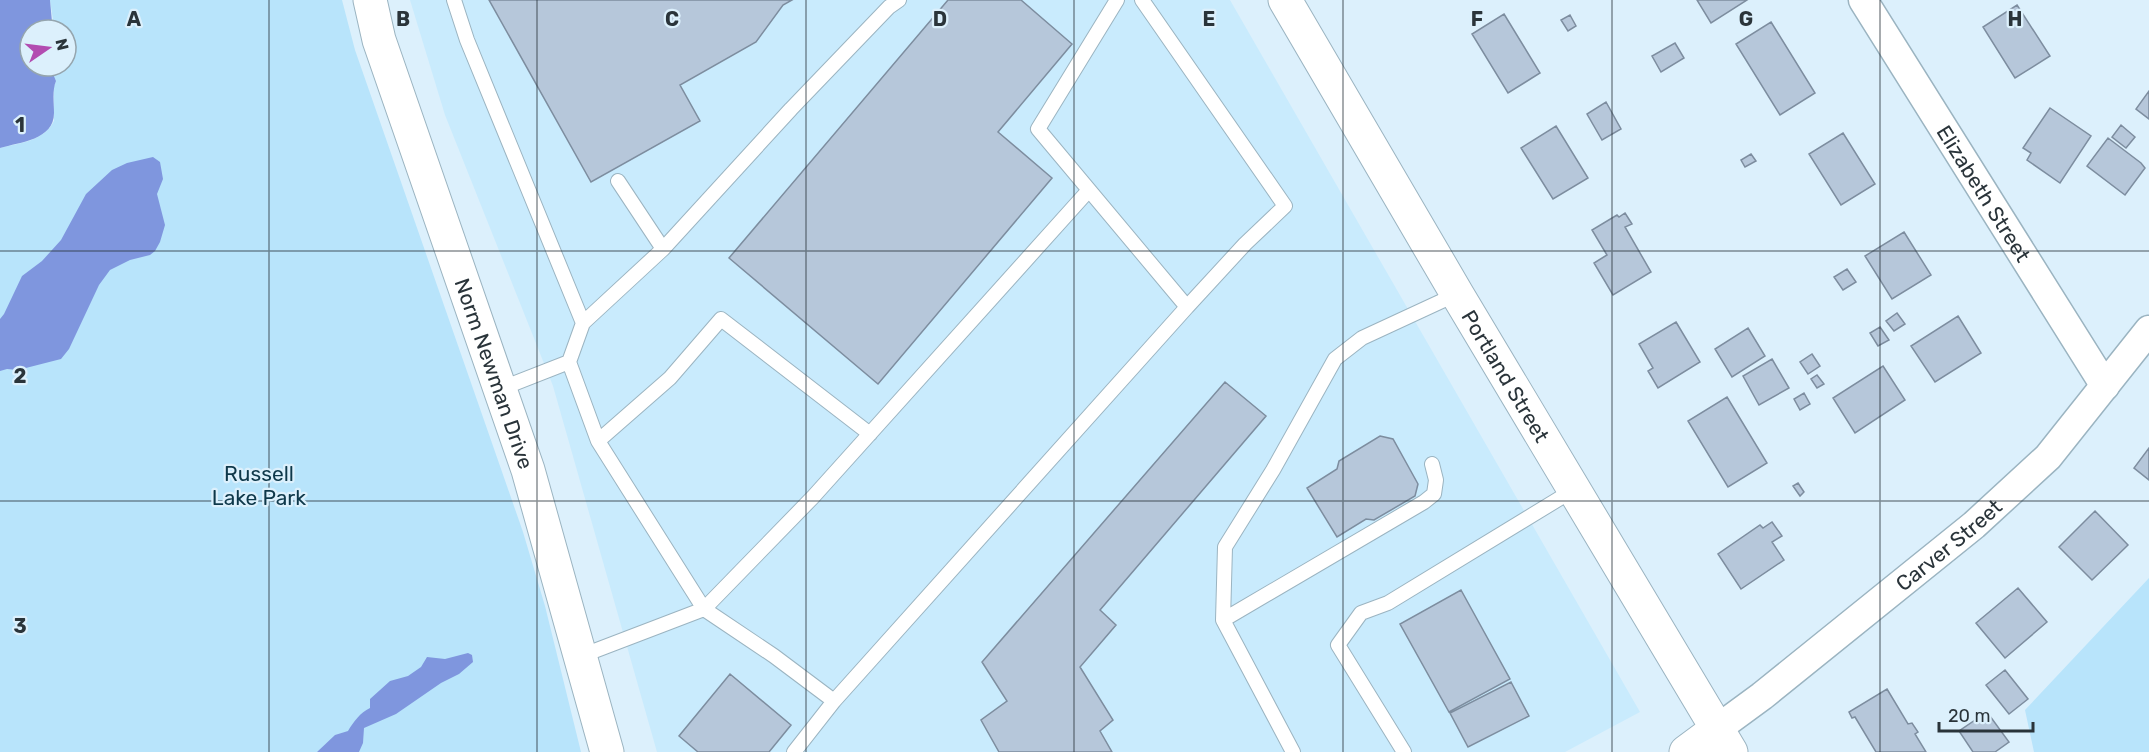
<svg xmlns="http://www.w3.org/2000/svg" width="2149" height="752" viewBox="0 0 2149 752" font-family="Rubik,sans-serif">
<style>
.built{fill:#c9ebfd}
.green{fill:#b8e4fb}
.water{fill:#7f96de}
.building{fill:#b6c7da;stroke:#7d8d9f;stroke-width:1.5}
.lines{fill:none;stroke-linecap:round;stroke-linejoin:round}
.service-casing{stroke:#9bb4c1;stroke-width:16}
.minor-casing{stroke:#9bb4c1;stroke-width:31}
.tertiary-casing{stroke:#9bb4c1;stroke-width:35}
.secondary-casing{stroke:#9bb4c1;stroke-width:35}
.service{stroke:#fff;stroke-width:14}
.minor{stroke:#fff;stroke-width:28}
.tertiary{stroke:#fff;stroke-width:33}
.secondary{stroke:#fff;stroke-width:33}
.grid{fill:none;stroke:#2a343a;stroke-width:1.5;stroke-opacity:0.55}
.labels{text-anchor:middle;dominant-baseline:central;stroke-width:4.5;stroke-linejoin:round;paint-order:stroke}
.street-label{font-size:21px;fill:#2a343a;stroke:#dcf0fc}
.park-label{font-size:21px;fill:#0e384a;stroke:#dcf0fc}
.grid-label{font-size:20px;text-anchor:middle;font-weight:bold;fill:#2a343a;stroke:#dcf0fc;stroke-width:4.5;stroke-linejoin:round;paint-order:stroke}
</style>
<rect width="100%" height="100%" fill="#dcf0fc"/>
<path class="built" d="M410 0H1230L1640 712 1565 752H657L553 386 445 115Z"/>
<path class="green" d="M50 0H342L355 50 523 532 545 606 581 752H0V148C20 143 44 141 54 121V86L56 81 52 73 44 66H66V30H43L53 20Z
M2149 578V752H2034L2025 710Z"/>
<path class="water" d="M0 0H50L52 22 43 30H30V66C42 66 52 68 56 81 52 90 54 103 54 113 54 140 20 142 0 148Z
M153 157 160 162 163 179 157 194 165 225 160 242 155 251 150 255 130 260 110 270 99 285 69 349 61 359 18 370 7 369 0 371V319L4 314 22 276 42 261 61 240 86 194 112 170 127 163Z
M468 653 472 655 473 662 459 674 441 683 396 714 364 728 363 743 359 752H317L335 735 348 731C354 721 360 713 370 708V699L390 681 408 676 421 667 427 657 445 659Z"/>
<path class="building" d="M489 0H792L783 5 756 42 680 85 700 121 591 182Z
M948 0H1021L1072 44 998 132 1052 178 878 384 729 258Z
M1697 0H1747L1711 23Z
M2017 5 2050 56 2015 78 1983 27Z
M1504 14 1540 73 1508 93 1472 34Z
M1570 15 1576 26 1568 31 1561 20Z
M1771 22 1815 93 1780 115 1736 44Z
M1675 43 1684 58 1661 72 1652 56Z
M2149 91V119L2136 109Z
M1606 102 1621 129 1602 140 1587 114Z
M2050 108 2091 136 2060 183 2027 160 2031 153 2023 148Z
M2121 125 2135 137 2126 148 2112 137Z
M1556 126 1588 178 1553 199 1521 148Z
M1843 133 1875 184 1841 205 1809 154Z
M2108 138 2141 163 2145 168 2125 195 2087 166Z
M1751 154 1756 161 1745 167 1741 160Z
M1625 213 1632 224 1625 227 1651 272 1613 295 1594 263 1607 255 1592 230 1617 215 1619 217Z
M1904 232 1931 275 1892 299 1865 256Z
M1847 269 1856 282 1843 290 1834 277Z
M1897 313 1905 324 1894 331 1886 321Z
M1958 316 1981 353 1935 382 1911 346Z
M1676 322 1700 362 1658 388 1648 371 1653 368 1639 344Z
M1880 327 1889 340 1878 346 1870 333Z
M1748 328 1765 356 1732 377 1715 349Z
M1812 354 1820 366 1808 374 1800 362Z
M1772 359 1789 388 1759 405 1743 376Z
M1883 366 1905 400 1855 433 1833 398Z
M1817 375 1824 384 1817 388 1811 379Z
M1225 382 1266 416 1100 610 1116 625 1080 667 1113 720 1100 731 1112 752H999L981 720 1007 701 982 662Z
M1804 393 1810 404 1800 410 1794 399Z
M1727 397 1767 463 1728 487 1688 421Z
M1380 436 1393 439 1418 484 1415 496 1374 520 1366 519 1337 537 1307 488 1337 469 1339 461Z
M2149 448V480L2134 468Z
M1798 483 1804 492 1800 496 1793 486Z
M2095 511 2128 545 2092 580 2059 547Z
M1772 522 1782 536 1772 542 1784 560 1741 589 1718 554 1760 525 1763 528Z
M2018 588 2047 622 2005 658 1976 623Z
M1461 590 1510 679 1449 712 1400 624Z
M2005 670 2028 699 2009 714 1986 685Z
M730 674 791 725 769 752H698L679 736Z
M1511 682 1529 716 1468 747 1450 713Z
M1887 689 1908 724 1912 723 1918 732 1915 734 1926 752H1876L1855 717 1852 718 1849 712Z
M1987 712 2009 742 1995 752H1973L1959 731Z"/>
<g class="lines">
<defs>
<path id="service" d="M454 0 467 40 583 323 569 362 500 389
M1117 0 1038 129 1187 307 1245 244 1285 206 1142 0
M618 181 663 249
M583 323 663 249 791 109 889 7 899 0
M569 362 598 441
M870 434 721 319 670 378 598 441 704 609 774 656 834 701 1187 307
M1223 620 1424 502 1434 494 1436 480 1432 464
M581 656 704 609 813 497 1089 190
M794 752 834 701
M1293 752 1223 620 1225 547 1273 470 1335 359 1362 338 1457 294
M1404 752 1338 645 1361 613 1388 603 1575 489"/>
<g id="minor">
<path id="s1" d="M1863 0 2105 386"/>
<path id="s2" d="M1717 729 1762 696 1974 525 2048 457 2149 330"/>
</g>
<g id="tertiary">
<path id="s3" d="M370 0 379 40 528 470 607 752"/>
<path d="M1686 752 1717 729"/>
</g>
<g id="secondary">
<path id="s4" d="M1285 0 1457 294 1731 752"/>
</g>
</defs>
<use href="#service" class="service-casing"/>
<use href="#minor" class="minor-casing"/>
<use href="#tertiary" class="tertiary-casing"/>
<use href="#secondary" class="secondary-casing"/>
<use href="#service" class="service"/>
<use href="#minor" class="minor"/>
<use href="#tertiary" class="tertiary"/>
<use href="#secondary" class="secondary"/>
</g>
<path class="grid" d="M269 0V752M537 0V752M806 0V752M1074 0V752M1343 0V752M1612 0V752M1880 0V752M0 251H2149M0 501H2149"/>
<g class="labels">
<g class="street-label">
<text stroke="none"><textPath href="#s1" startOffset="228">Elizabeth Street</textPath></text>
<text stroke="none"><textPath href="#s3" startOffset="394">Norm Newman Drive</textPath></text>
<text stroke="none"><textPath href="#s4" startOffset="436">Portland Street</textPath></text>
<text stroke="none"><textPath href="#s2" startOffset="296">Carver Street</textPath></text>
</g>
<g class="park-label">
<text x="259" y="473">Russell<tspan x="259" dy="24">Lake Park</tspan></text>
</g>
</g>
<g class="grid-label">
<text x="134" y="26">A</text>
<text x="403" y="26">B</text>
<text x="672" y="26">C</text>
<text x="940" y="26">D</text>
<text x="1209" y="26">E</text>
<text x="1477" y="26">F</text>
<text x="1746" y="26">G</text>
<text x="2015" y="26">H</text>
<text x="20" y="132">1</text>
<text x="20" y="383">2</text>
<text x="20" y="633">3</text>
</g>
<g transform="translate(48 48) rotate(76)"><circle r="28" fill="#dcf0fc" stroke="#95a5ae" stroke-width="1.5"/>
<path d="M0-4.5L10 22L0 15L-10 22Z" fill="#b24cb1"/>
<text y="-9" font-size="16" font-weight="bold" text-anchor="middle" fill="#2a343a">N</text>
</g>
<path d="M1939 722v9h94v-9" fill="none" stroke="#2a343a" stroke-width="3"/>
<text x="1948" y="722" font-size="18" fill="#2a343a" stroke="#dcf0fc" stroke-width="4.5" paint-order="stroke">20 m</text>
</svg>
